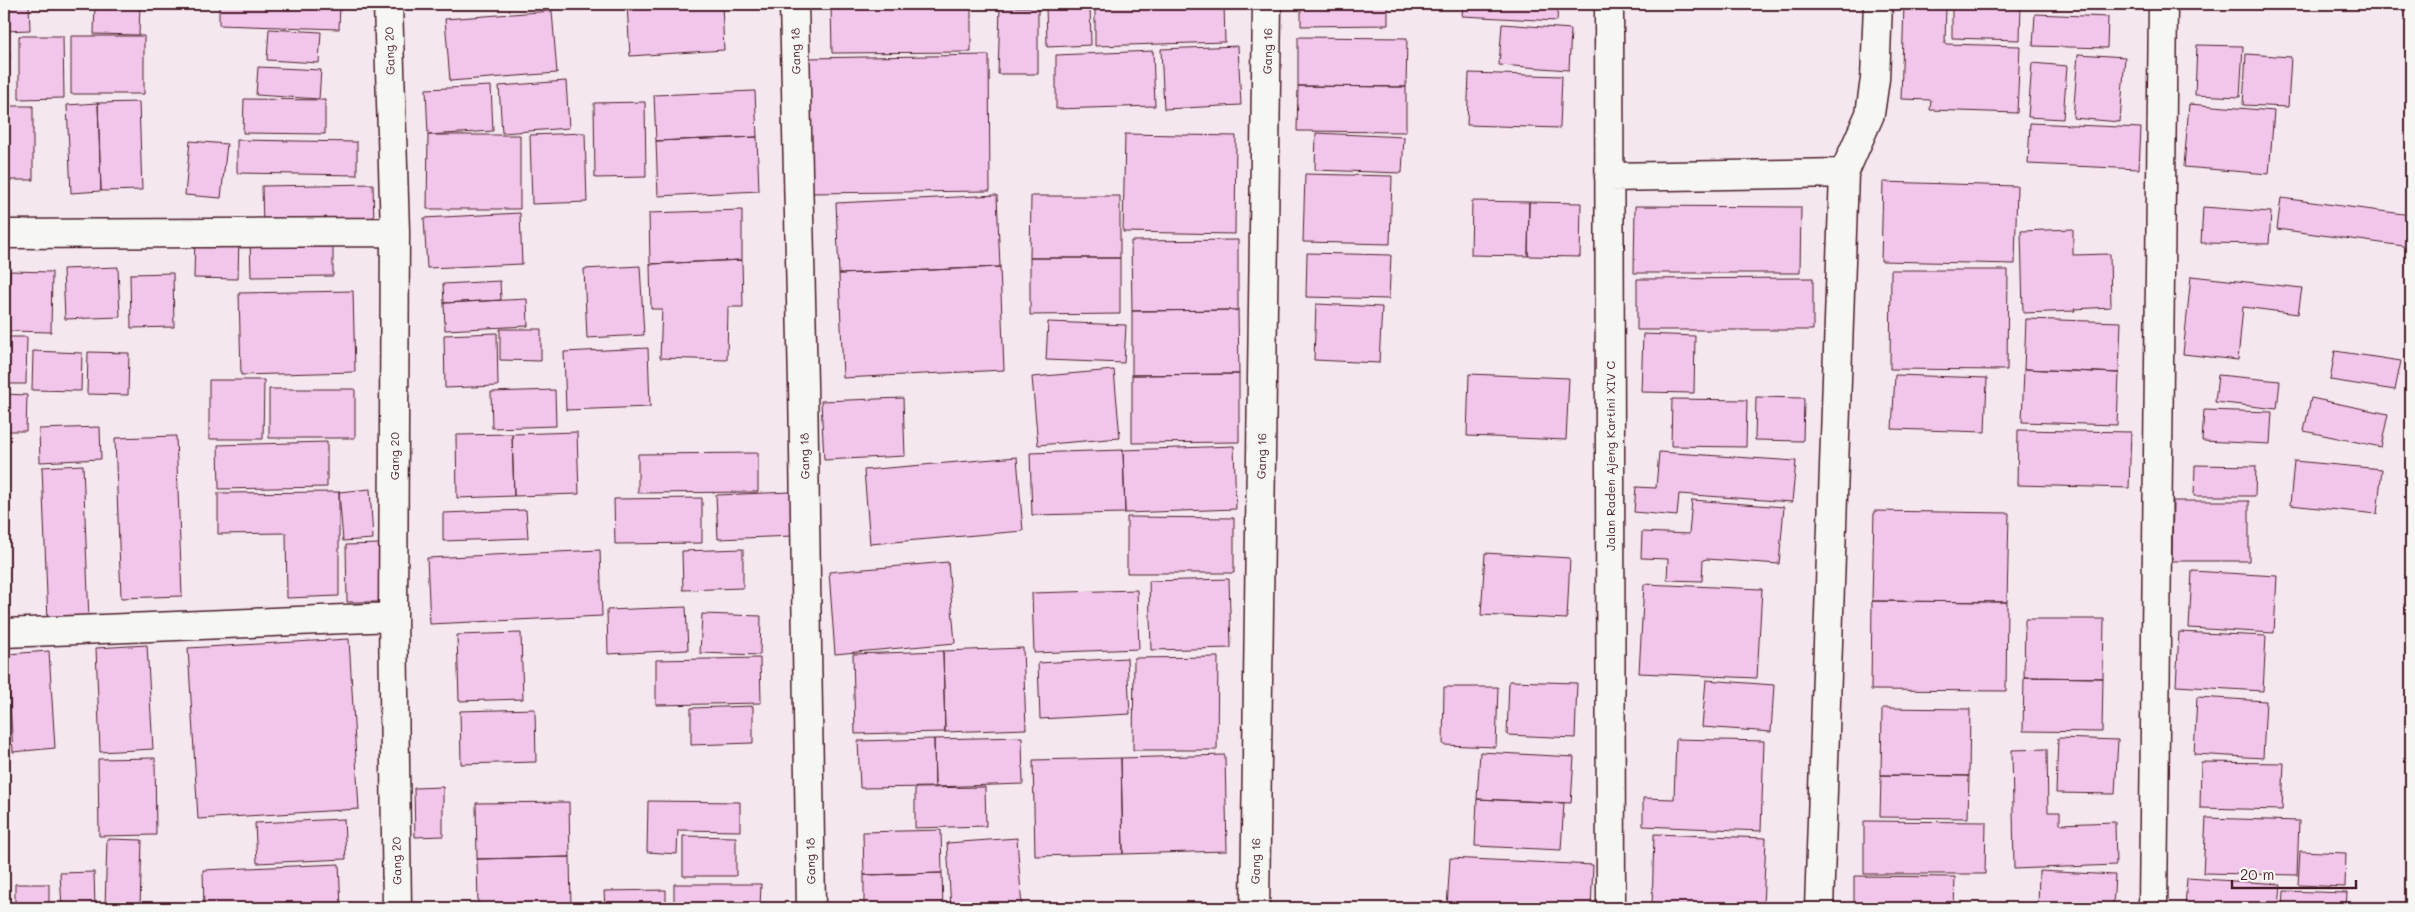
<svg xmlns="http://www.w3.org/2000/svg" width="2415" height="912" viewBox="0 0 2415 912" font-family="Mali,sans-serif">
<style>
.building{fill:#f2c5ea;stroke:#4a1f2b}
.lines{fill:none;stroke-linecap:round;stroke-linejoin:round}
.minor-casing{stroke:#4a1f2b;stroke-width:31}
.minor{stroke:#f6f6f2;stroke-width:28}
.labels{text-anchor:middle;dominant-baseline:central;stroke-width:5;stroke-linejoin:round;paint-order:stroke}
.street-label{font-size:12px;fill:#4a1f2b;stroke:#f6f6f2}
</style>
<rect width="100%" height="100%" fill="#f5e7f0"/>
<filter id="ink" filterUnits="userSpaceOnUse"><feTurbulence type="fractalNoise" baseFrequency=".02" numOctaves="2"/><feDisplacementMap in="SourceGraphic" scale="10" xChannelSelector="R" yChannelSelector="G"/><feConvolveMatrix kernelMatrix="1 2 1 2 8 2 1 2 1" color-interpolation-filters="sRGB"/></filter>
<g filter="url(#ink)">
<path class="building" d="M4 4H29L30 30 4 31Z
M95 4H140L139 35 94 34Z
M219 4H340L339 29 219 25Z
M627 4H722L724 50 630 56Z
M831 4H971V52L832 53Z
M1046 4H1090L1091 45 1047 47Z
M1095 4H1224L1225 42 1095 46Z
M1301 4H1388V25L1301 26Z
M1463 4H1558L1557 21 1462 16Z
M1904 4H1946L1945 44 2020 46 2017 113 1930 110 1931 100 1901 99Z
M1952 4H2021L2020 40 1952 38Z
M1000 7H1038V74H998Z
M552 11 557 73 450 81 445 19Z
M2035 14 2108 17 2107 48 2033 46Z
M1502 24 1571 29 1569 70 1499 65Z
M269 29 321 32 319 63 267 60Z
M19 36H63L64 98 19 99Z
M71 36H144V94H71Z
M1298 37 1407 38 1406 87 1298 86Z
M2197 45 2243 46 2240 97 2195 95Z
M1238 46 1241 105 1164 109 1161 49Z
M1153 51 1155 106 1056 109V55Z
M4 53H10L7 97H4Z
M2078 54 2125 57 2120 122 2073 118Z
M2246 54 2291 57 2288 107 2243 105Z
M989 55 990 191 809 193 807 58Z
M2032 63 2067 66 2063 119 2028 117Z
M258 67 321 70 319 99 256 95Z
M1469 73 1562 76 1560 128 1467 125Z
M566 81 569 128 502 133 499 86Z
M491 86 493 131 428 135 426 89Z
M1298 86 1406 87V132L1297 131Z
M755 91 757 137 656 141 654 95Z
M244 99 325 100V134L243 133Z
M139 102 142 190 101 191 98 103Z
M645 102 646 177 595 178 594 103Z
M98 103 101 191 71 193 67 105Z
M2189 104 2274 111 2269 174 2184 167Z
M4 106H5L4 180Z
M5 106H33V180H4Z
M2030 123 2141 128 2139 169 2028 164Z
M585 133 587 202 532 204 530 135Z
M1316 133 1404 137 1402 173 1315 170Z
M1125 134 1236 136 1235 234 1123 232Z
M428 135H520V209H427Z
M757 137 759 191 658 196 656 141Z
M237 140 357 142V175L237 173Z
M190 141 227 144 221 198 185 195Z
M1305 174 1392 176 1390 244 1303 242Z
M1883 182 2017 186 2015 264 1881 261Z
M373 184 374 226 263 228 262 186Z
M997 195 1000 267 839 274 836 203Z
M1031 196H1120V258H1030Z
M2281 198 2411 215V247L2277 229Z
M1472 201 1529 202 1528 256 1471 255Z
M1529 202 1581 203 1580 257 1528 256Z
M1635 206 1801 207 1800 273H1634Z
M2203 207 2271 212 2269 244 2201 243Z
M742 210V260L650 264 649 213Z
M520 213 522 264 427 268 424 218Z
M2073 229V255L2110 254 2111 307 2074 309 2075 311 2023 313 2021 231Z
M195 236H239L238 279 194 278Z
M333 237V276L251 277 250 238Z
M1238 240V310L1132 311 1131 241Z
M1307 253 1391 255 1389 299 1306 297Z
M1030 258H1120V314L1030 315Z
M742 260 743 307H728L727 360 660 358 662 309H651L650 264Z
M640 266 644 335 587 338 584 269Z
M118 267 120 317 65 319 63 269Z
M1000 267 1004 370 843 378 839 274Z
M1891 270H2008L2007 370 1890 369Z
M10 271 52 272 51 332 8 331Z
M5 273 6 326H4V273Z
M173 273 174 327 131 328 130 274Z
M2191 276 2302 288 2298 314 2243 307 2238 360 2183 354Z
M1813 278V330H1637V279Z
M500 281 501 300 444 303 443 284Z
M353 291 355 372 241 375 239 293Z
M527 299 528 326 445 330 444 303Z
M1316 304 1382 307 1379 363 1314 360Z
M1238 310 1239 374 1132 375V311Z
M2026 319 2121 322 2119 373 2024 369Z
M1048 322 1126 325 1124 363 1046 360Z
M500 329H541V361L500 360Z
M497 333 498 386 445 388 444 335Z
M1643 334 1695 336 1694 393 1641 392Z
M4 337H27L26 384H4Z
M648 348 650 407 566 410 564 352Z
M33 351 82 353 81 391 32 390Z
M2335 351 2401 361 2395 390 2330 380Z
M88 352 129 353 128 395 87 394Z
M2024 369 2119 373 2117 425 2022 422Z
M1114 370 1120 438 1038 445 1032 377Z
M1239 374V442L1132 443V375Z
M1469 374 1569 378 1566 440 1467 436Z
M1895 375 1987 378 1985 432 1892 429Z
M2218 375 2280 381 2277 409 2215 402Z
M209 380H264L263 439H209Z
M269 389H355V438H269Z
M555 390 556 426 492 428 491 392Z
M4 394 27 395 26 431H4Z
M1756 397 1804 398 1803 441 1755 440Z
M903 398 905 456 824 460 821 401Z
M2311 398 2388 414 2381 447 2304 431Z
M1672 399 1747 400 1746 447 1671 446Z
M2204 410 2272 412 2270 444 2202 441Z
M100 427 101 459 40 462 39 429Z
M2018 430 2131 432 2129 488 2017 485Z
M577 432 579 494 514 496 512 434Z
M512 434 514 496 457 498 456 435Z
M176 436 182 596 121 598 115 438Z
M327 442V487L219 489 218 445Z
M1234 446 1236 509 1125 513 1123 450Z
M1123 450 1125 513 1032 515 1030 453Z
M1659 452 1796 461 1792 502 1679 494 1677 516 1634 512 1636 487 1656 488Z
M758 453V492L638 493V454Z
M1017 457 1023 531 870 544 864 470Z
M2294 461 2382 469 2377 514 2290 505Z
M83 465 89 620 48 622 42 467Z
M2195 465 2256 466 2255 496H2194Z
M370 489 373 539 343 541 339 492Z
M339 492V596L287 598 286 533 218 534V493Z
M791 492 793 536 718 539 716 495Z
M702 498V543L615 544 614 499Z
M1692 500 1784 507 1779 564 1707 559 1703 560 1702 581 1667 580 1668 559 1641 558 1642 532 1689 534Z
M2173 501H2249V561H2172Z
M526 510 528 538 443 541V513Z
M1874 511 2009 513 2007 602 1872 601Z
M1127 517 1234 518V573H1127Z
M379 544 380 602H347L346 545Z
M743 549V588L683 590 682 551Z
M600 550 602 616 430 624 427 558Z
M1485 553 1570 558 1567 619 1481 615Z
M948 562 955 643 835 654 829 572Z
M2192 571 2277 576 2274 633 2189 628Z
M1229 579 1231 648 1151 650 1149 581Z
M1644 584 1762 589 1757 678 1639 673Z
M1137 590 1139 649 1034 653 1032 593Z
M1872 601 2007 602 2006 691 1871 690Z
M686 607 688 650 608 654 607 610Z
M702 614 761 616 760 655 700 653Z
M2025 619H2104L2103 678 2024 677Z
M2179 632 2266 636 2263 691 2176 686Z
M521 633 523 699 459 701 457 635Z
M349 639 359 809 198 819 188 648Z
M147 645 153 749 100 752 96 648Z
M1023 648 1026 729 945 732 943 651Z
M49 651 55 748 13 752 7 654Z
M943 651 945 732 855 734 853 654Z
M1218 657 1217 750H1133L1134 658Z
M760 658 761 703 656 705V660Z
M1127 658 1130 714 1040 719 1038 663Z
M2024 677 2103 678 2102 732 2023 731Z
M1706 680 1774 685 1771 732 1702 727Z
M1509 681 1577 683 1575 738 1507 735Z
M1444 687H1498L1496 747 1443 745Z
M2197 697 2266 701 2263 758 2194 754Z
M4 701 7 770H4Z
M753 706V743L691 745V708Z
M1882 708 1970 709 1969 776 1881 775Z
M535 709 536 762 461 764 460 711Z
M1022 737 1023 784 935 787 934 739Z
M2058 738 2118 740 2115 794 2056 793Z
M934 739 935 787 860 788 858 741Z
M1676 739 1764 741 1761 831 1643 826V798L1674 799Z
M2047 749 2048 812H2060V824L2115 822 2116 865 2014 869 2012 750Z
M1480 752 1574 757 1571 803 1477 799Z
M1225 755 1227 851 1123 854 1121 758Z
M155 758 156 835 99 836 98 759Z
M1121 758 1123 854 1035 856 1033 760Z
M2201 762 2284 763 2282 810 2200 808Z
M1881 775 1969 776 1968 818 1880 817Z
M443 787V836L415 837 414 788Z
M985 787 986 826 915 828V788Z
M1477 799 1564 803 1561 850 1475 846Z
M648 801 740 802V831L678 830 677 854 647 852Z
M569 802 570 857 477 859 476 803Z
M2206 818 2299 821 2297 875 2203 873Z
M344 819 346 859 257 863 255 823Z
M1864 821 1986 822 1985 874H1864Z
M941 830 942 873 864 875 863 832Z
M1654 834 1766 838 1763 908H1652Z
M683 836 736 837V876H683Z
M1017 838 1022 908H951L947 843Z
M107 839 142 840 140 908H105Z
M2300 851 2346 853 2345 887 2298 885Z
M570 857 571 908H478L477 859Z
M1450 858 1593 865 1591 908H1447Z
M339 864 341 908H204L203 870Z
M2039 871 2115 875 2113 908H2038Z
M94 872 95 908H62L60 873Z
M942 873 943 908H864V875Z
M1854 876 1955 877 1954 908H1854Z
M2187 878 2281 884 2279 908H2185Z
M15 884H49V908H15Z
M674 884H761L760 908H674Z
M666 890V908H605L604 891Z
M2284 891 2347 893 2346 908H2283Z"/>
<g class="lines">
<defs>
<path id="minor" d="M388 4 395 232 393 617 397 908
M794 4 803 384 811 908
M1609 4 1611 908
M1609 177 1844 173 1870 114 1875 79 1878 4
M4 234 395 232
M4 633 393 617
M1255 908 1267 4
M1819 908 1844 173
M2153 908 2163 4"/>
</defs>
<use href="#minor" class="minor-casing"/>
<use href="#minor" class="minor"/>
</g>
</g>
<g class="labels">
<g class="street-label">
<text transform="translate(389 51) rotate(-92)">Gang 20</text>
<text transform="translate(795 51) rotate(-91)">Gang 18</text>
<text transform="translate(1267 51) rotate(-89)">Gang 16</text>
<text transform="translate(394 456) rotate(-90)">Gang 20</text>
<text transform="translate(804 456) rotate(-91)">Gang 18</text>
<text transform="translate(1261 456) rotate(-89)">Gang 16</text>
<text transform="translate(1610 456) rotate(-90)">Jalan Raden Ajeng Kartini XIV C</text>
<text transform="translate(396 861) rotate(-91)">Gang 20</text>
<text transform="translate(810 861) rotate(-91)">Gang 18</text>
<text transform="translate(1255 861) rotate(-89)">Gang 16</text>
</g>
</g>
<rect width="2415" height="912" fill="none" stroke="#f6f6f2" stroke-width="20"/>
<rect x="10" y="10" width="2395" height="892" fill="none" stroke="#4a1f2b" stroke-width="2" filter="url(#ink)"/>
<path d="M2232 880v8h124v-8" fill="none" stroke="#4a1f2b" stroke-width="2.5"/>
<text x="2240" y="880" font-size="15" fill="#4a1f2b" stroke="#f6f6f2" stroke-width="4" paint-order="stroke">20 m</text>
</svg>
